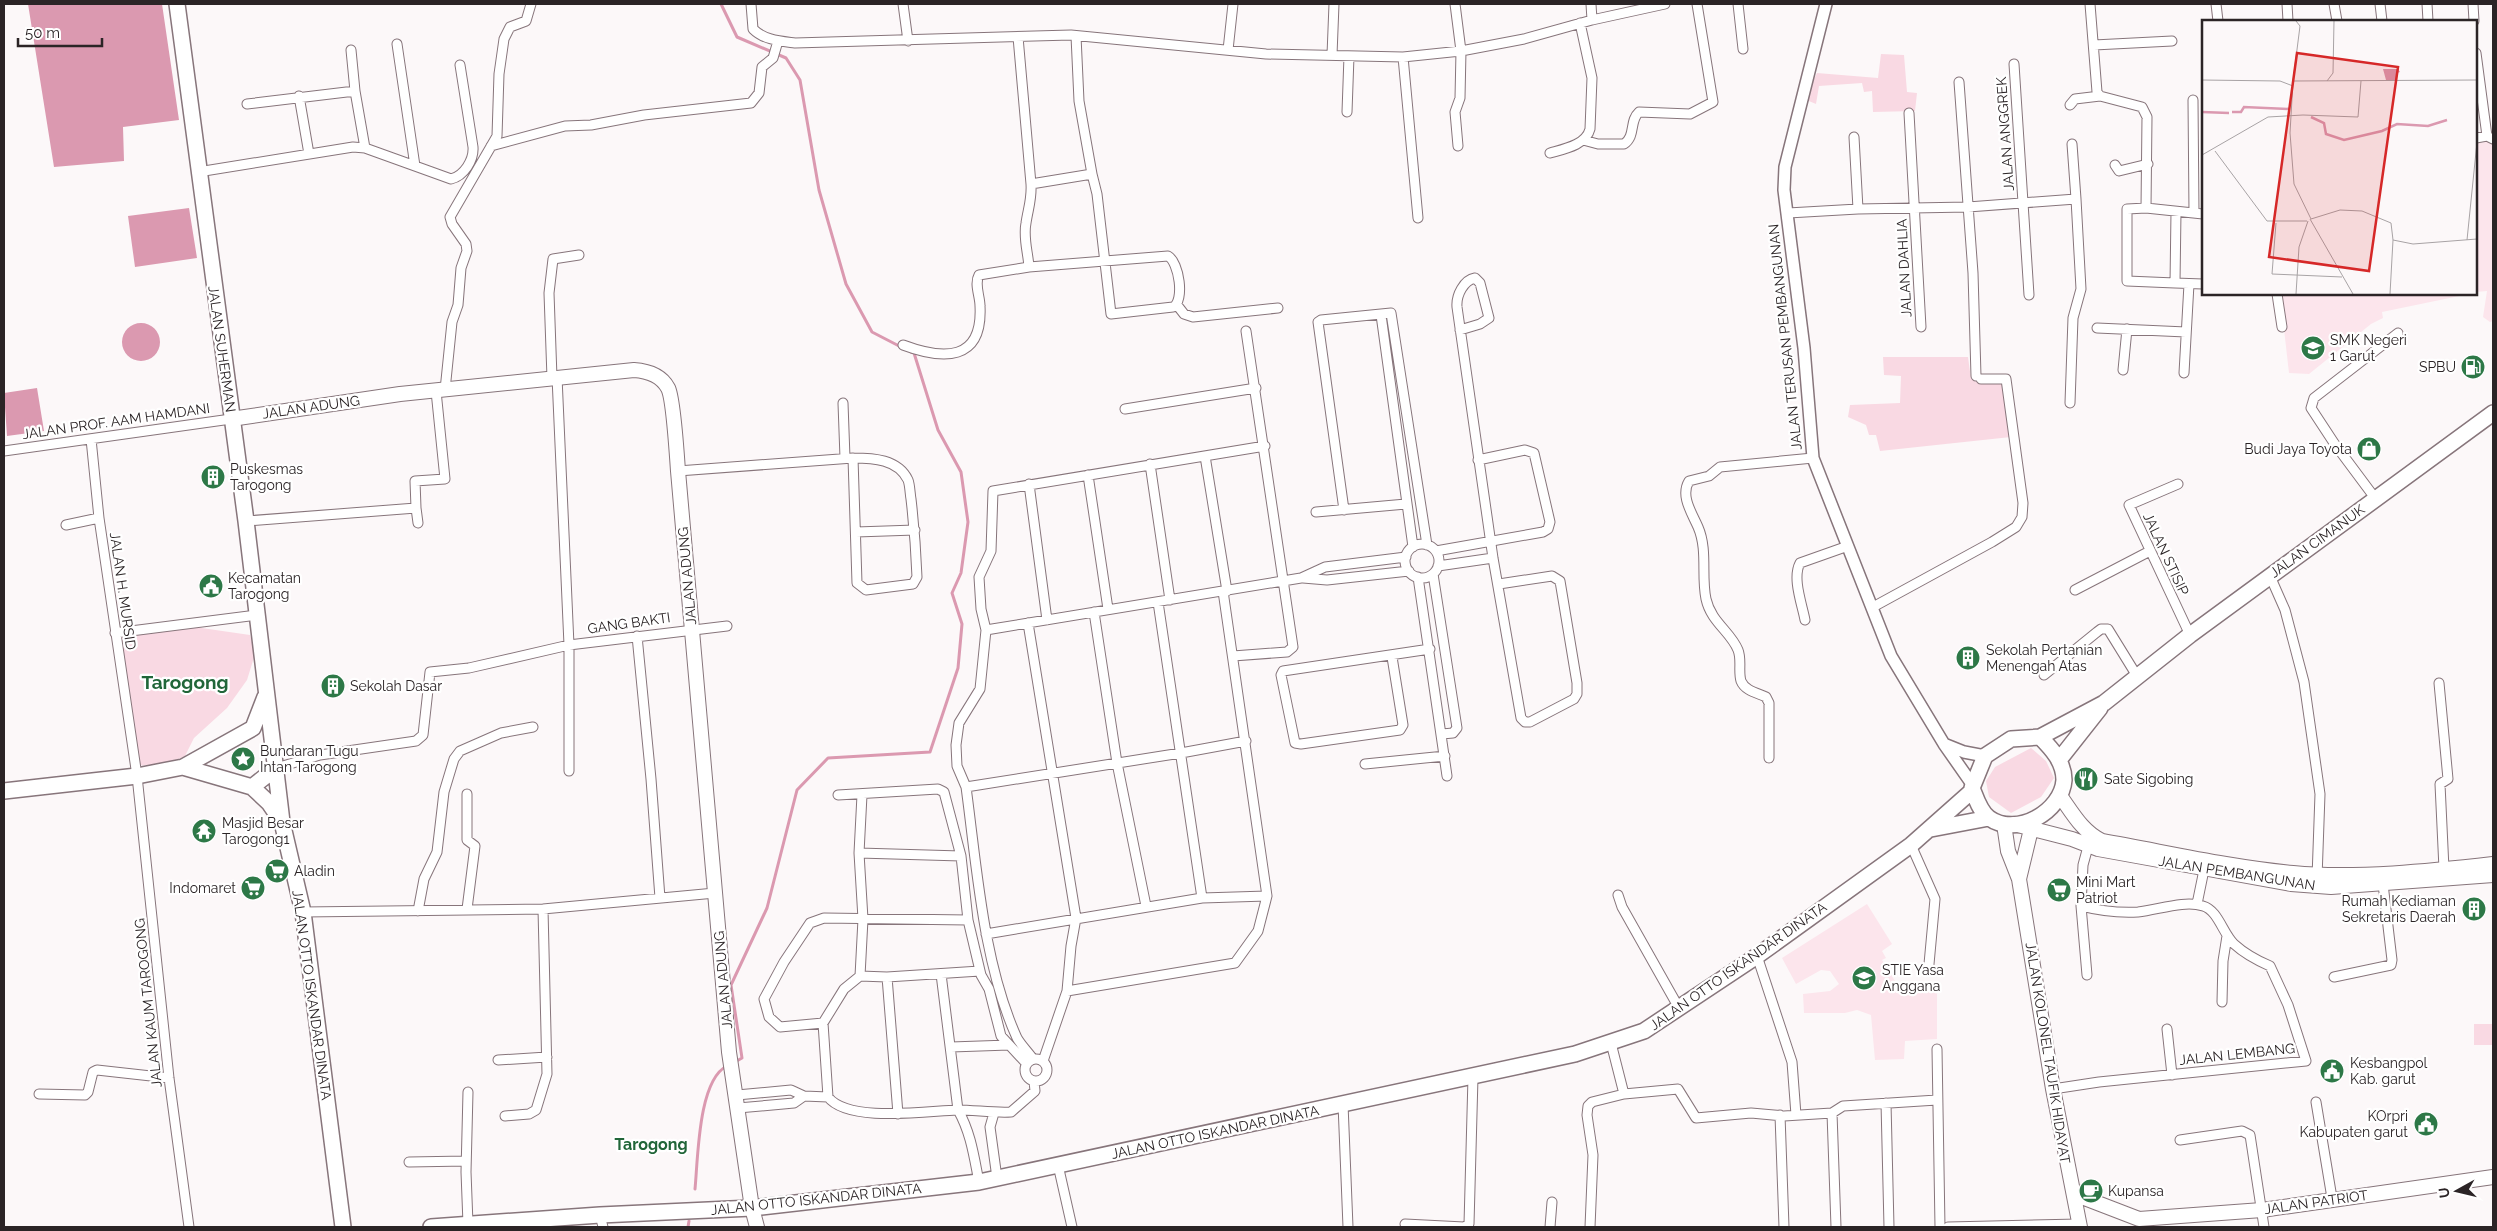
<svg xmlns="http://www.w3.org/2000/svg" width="2497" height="1231" viewBox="0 0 2497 1231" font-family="Raleway,sans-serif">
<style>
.built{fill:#fce5ec}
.green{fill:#f9d9e3}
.water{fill:#db99b0}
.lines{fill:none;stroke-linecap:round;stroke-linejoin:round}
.stream{stroke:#db99b0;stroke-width:3}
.minor-casing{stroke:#87757b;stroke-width:11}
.tertiary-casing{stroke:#87757b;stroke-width:14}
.secondary-casing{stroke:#87757b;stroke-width:16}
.primary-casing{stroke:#87757b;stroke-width:18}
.minor{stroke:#fff;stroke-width:9}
.tertiary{stroke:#fff;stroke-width:11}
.secondary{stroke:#fff;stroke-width:14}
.primary{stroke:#fff;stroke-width:15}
.labels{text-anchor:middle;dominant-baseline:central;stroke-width:4.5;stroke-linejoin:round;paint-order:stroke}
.street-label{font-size:14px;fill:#2b2426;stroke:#fff}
.poi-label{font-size:14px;fill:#2b2426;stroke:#fff;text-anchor:start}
.quarter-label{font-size:16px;font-weight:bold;fill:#216639;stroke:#fff}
.district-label{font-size:19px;font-weight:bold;fill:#216639;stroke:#fff}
.inset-river{fill:none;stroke:#db99b0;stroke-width:2.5}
.inset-road{fill:none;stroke:#a8a3a5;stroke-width:1}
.view{fill:#d62828;fill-opacity:0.15;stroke:#d62828;stroke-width:2.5}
.inset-edge{fill:none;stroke:#2b2426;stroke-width:2.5}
</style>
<rect width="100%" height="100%" fill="#fcf8f9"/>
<path class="built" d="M2493 141V321L2490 322 2483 317 2487 291 2476 292V143Z
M2280 294H2469L2382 312 2383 318 2371 324 2309 374 2289 373Z
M1867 904 1892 944 1882 951 1886 958 1882 960 1903 994 1937 990V1039L1905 1041 1904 1059 1875 1060 1871 1015 1857 1010 1845 1013H1804L1803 994 1830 991 1839 984 1830 971 1821 970 1796 984 1782 958Z"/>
<path class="green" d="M1881 54 1904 55 1907 92 1917 93 1915 111 1873 112 1872 91 1864 92 1862 83 1819 86 1816 104 1804 99 1817 73 1878 78Z
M1883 357H1968L1971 379 2003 382 2011 437 1880 451 1876 435H1869L1866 425 1848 417 1850 405 1900 403 1901 376 1884 375Z
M174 624 250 635 255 654 247 680 227 708 194 738 185 756 167 764 132 766 119 635Z
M2031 748 2046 761 2054 778 2041 797 2011 813 1989 797 1986 781 1995 767Z
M2474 1024H2493V1045H2474Z"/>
<path class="water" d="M28 4H162L179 120 123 127 124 161 54 167Z
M189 208 197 258 135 267 128 216Z
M122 342a19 19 0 1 1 38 0a19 19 0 1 1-38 0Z
M37 388 44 431 7 436 4 393Z"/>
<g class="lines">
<path class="stream" d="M721 4 737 37 786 58 800 80 819 190 846 284 872 332 901 347
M735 1062 742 1058 731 985 767 908 797 790 828 758 930 752 958 668 962 624 952 593 961 573 968 522 961 472 938 430 914 353 911 352
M695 1189C698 1159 698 1080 727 1066
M688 1227 689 1221"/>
<defs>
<path id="minor" d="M751 4 753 29C764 40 780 41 795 43L1071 35 1266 54 1403 57 1461 51 1524 39 1592 20 1665 4
M903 4 908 41
M1455 4 1461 51 1460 98 1455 112 1458 146
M1591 4 1592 20
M1738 4 1743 49
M2090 4 2097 92 2100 96
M2216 4 2218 21
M2287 4 2288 21
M2334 4 2337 21
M2380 4 2382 21
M2427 4 2428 21
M2473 4 2474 21
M1076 36 1079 101 1092 174
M1018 37 1031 184C1032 199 1028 209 1026 223 1023 238 1028 252 1029 267L1168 256C1179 262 1185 301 1173 307L1111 314 1097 194 1092 174 1031 184
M2094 45 2172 41
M351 50 355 91
M1228 50 1233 4
M2476 53 2487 136
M1332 55 1334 4
M1403 57 1418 218
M2014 64 2029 295
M1959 82 1973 273 1976 376
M299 96 309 154
M2193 100 2194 213
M2070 105 2075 99 2100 96 2142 107 2147 117 2146 208 2203 214
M1347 112 1349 56
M1909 113 1921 327
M1854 137 1858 209
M2476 138 2487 136 2493 139
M1583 140 1598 144H1624C1636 136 1629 121 1639 112L1690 114 1713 102 1697 4
M2072 144 2076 199
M491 146 565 126 591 125 644 115 751 103 759 93 762 67 773 58 778 41
M365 148 415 166 397 44
M1550 153C1564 149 1586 145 1590 129L1592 78 1580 23
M2115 165 2119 171 2148 164
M415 166 451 179C464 176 474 160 473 147L460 65
M198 172 353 147 365 148 355 91 247 104
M2146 208 2127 209V281L2175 283
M2176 212 2175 283 2203 284
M1788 213 1858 209 1968 207 2076 199 2081 289 2073 318 2070 403
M2277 294 2282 327
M1177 305 1184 314 1193 317 1278 308
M1381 315 1413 547
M2097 328 2186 332
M1460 330 1480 324 1489 318 1480 283 1475 278C1464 280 1456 295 1457 307L1493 558 1521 718 1525 722H1530L1574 699 1577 694V683L1560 581 1552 576 1499 584
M903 345C943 360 983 362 980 306 980 296 974 284 979 275L1029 267
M2123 370 2127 329
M2184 373 2189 284
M557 377 569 645V771
M552 378 549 293 553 259 579 255
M445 390 452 322 458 305 461 268 467 251 466 244 452 224 450 217 497 136 499 74 504 39 510 27 526 21 531 4
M843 403 845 458
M1125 409 1256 388
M91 439 99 518 137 776 169 1078 189 1227
M4 451 231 419
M1205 456 1227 591
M1150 464 1170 600
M678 471 853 458 857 583 866 590 913 584 917 577C916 551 914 525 911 499 910 494 910 485 908 480 898 459 873 458 853 458
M1088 475 1108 609
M1029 484 1047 620
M2178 484 2129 505 2190 635
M2375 498 2334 443 2311 408 2314 398 2398 333
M416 508 418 523
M1344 510 1318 322 1321 320 1391 313 1427 545
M1316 512 1406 504
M246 521 416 508 415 481 445 479 436 391
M66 525 99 518
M856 532 915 530
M1405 561a17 17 0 1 1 34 0a17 17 0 1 1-34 0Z
M1436 551 1543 532 1548 529 1550 522 1534 453 1525 450 1478 460
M1438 566 1493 558
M1433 574 1457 728 1453 733 1442 734
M2270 576 2285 610 2304 682 2320 794 2317 878
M1418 577 1447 776
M1303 578 1327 580 1409 571
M2075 590 2150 551
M1158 602 1202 898
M1873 607 1992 542 2016 527 2022 517 2023 503 2006 379H1981
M1094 612 1117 763 1146 906
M1805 620C1802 604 1792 578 1800 563L1848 546
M1028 623 1076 918 1071 946 1067 991 1043 1061
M986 630 981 609 979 577 991 551 993 491 1265 446
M115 633 257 615
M637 636 651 779 660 898
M1233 656 1287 652 1293 647 1246 331
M1392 657 1403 725 1400 730 1301 744 1295 743 1281 675 1283 671 1430 649
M2044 675 2097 632 2101 629H2108L2137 676
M2439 683 2448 779 2440 784 2444 869
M1769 758V703L1766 697C1758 693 1745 691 1741 681 1738 671 1742 660 1738 650 1731 632 1711 622 1706 599 1701 576 1708 550 1698 527 1692 513 1680 496 1689 481L1709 476 1720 467 1813 458
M1365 764 1445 756
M276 768 320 755 416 741 423 735 430 672 469 668 569 645 727 626
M966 787 1181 753 1246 741
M467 794V840L475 846 467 909
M838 795 938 789 944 792 961 856 968 920 981 975 989 989 1001 1036 1027 1064
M1911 845 1935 899 1929 964
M859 853 961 856
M1618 895 1622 907 1679 1008
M2197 904 2205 865
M2081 906 2087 975
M418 911 424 879 437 852 444 792 454 759 460 751 501 733 533 727
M303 912 543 909 715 893
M986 934 1202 898 1267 896 1223 591
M1757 956 1792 1062 1796 1115
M941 974 958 1110C971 1133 974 1157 979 1182
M860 976 863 919 859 853 862 795
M887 977 898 1114
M2334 977 2391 965 2392 960 2383 884
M1067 991 1235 963 1258 931 1267 896
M2222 1002 2223 961 2227 936
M823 1023 844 989 860 976 887 977 980 971
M2167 1029 2172 1075
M1611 1043 1624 1094 1678 1089 1696 1118 1751 1113 1784 1116 1832 1113 1843 1106 1937 1100
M951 1047 1009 1045
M1937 1049 1940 1227
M1025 1070a11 11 0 1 1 22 0a11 11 0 1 1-22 0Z
M1033 1059C1028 1052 1021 1045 1017 1038 983 963 977 868 966 787L957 766 956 745 959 723 980 689 986 630 1301 578 1325 567 1406 557
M498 1060 547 1057
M2053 1089 2099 1082 2306 1061 2288 1005 2270 966C2256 960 2245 954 2234 944 2223 934 2218 910 2203 906 2184 900 2158 910 2138 912 2118 913 2100 911 2081 906L2083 865 2089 843
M39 1094 85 1095 88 1092 93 1072 97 1070 169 1078
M737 1095 791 1090 804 1096 828 1097C848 1123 927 1111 957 1110 975 1110 993 1113 1011 1112L1035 1091 1034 1081
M828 1097 823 1023 780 1027 769 1017 764 999 784 962 810 923 824 918 968 920
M2316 1102 2332 1198
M1886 1103 1889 1227
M1343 1104 1348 1227
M738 1108 794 1103 804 1096
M994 1113 990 1127 997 1178
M1832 1113 1836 1227
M1780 1115 1784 1227
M505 1116 529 1114 536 1110 547 1074 543 909
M2180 1140 2242 1131 2250 1135 2264 1227
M409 1162 466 1161
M1058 1165 1072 1227
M600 1215 603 1227
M468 1224 466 1172 468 1092
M1405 1224 1464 1227 1469 1224 1473 1077
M1550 1227 1552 1202
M1590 1227 1593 1155 1587 1115 1588 1106 1592 1102 1624 1094
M1948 1227 2079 1224"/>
<path id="tertiary" d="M1826 4 1785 167 1784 190 1804 348 1813 458 1891 656 1944 744 1972 784
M1944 744 1964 752 1985 756"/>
<path id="secondary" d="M231 419 400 394 634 370C648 371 661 375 668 388 673 397 677 456 678 471L729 1052 752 1208 757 1227
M2061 797C2073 814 2083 832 2102 841 2165 852 2229 867 2293 873 2354 879 2432 871 2493 864
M2004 824 2008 851 2019 879 2053 1089 2080 1227
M2014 824 2072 839 2098 849 2291 884 2331 887 2493 875
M2019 879 2033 821
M2074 1194 2139 1219 2262 1210 2493 1177"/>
<path id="primary" d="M177 4 246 521 282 822
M2040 737C2052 749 2064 762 2064 780 2062 811 2017 838 1989 818 1980 812 1976 798 1972 788L1985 756 2011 739 2040 737 2104 703 2190 635 2493 413
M2059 760 2100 708
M183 767 253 728 265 697
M252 787 276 768
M4 791 137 776 183 767 252 787 269 803 282 822 303 912 343 1227
M1931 829 1989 818
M431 1227 600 1215 752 1208 979 1182 1575 1054 1644 1031 1757 956 1911 845 1973 790"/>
</defs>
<use href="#minor" class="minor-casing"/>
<use href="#tertiary" class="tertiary-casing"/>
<use href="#secondary" class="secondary-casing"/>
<use href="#primary" class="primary-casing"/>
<use href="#minor" class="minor"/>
<use href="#tertiary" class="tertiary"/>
<use href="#secondary" class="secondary"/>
<use href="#primary" class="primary"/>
</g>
<defs>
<symbol id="school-disc" viewBox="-11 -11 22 22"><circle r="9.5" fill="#2d7847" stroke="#fff"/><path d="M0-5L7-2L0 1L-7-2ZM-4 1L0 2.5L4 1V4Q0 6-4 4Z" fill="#fff"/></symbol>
<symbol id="fuel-disc" viewBox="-11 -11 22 22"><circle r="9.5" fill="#2d7847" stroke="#fff"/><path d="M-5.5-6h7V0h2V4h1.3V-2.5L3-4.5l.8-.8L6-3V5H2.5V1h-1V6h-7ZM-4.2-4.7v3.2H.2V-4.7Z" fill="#fff"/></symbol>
<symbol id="shop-disc" viewBox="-11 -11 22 22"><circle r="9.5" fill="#2d7847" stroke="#fff"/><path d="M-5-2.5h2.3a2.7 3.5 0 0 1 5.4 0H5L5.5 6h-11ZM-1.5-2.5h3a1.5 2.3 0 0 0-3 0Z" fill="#fff"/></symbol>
<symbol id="building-disc" viewBox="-11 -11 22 22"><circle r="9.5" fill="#2d7847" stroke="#fff"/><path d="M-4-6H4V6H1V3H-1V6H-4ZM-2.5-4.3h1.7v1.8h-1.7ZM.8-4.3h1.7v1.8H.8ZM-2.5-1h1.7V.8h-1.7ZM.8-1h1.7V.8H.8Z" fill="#fff"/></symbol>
<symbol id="civic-disc" viewBox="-11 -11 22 22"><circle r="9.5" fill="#2d7847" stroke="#fff"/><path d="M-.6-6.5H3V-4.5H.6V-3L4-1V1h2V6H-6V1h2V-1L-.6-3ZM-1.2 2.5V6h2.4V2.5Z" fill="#fff"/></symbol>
<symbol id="sight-disc" viewBox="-11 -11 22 22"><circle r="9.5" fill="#2d7847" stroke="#fff"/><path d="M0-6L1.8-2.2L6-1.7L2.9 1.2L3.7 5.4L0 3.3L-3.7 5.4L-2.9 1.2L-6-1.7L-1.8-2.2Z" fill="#fff"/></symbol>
<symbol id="restaurant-disc" viewBox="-11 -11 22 22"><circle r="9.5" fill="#2d7847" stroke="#fff"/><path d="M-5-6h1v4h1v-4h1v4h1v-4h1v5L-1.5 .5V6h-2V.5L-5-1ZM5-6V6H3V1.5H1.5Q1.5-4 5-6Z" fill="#fff"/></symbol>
<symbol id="temple-disc" viewBox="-11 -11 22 22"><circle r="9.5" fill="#2d7847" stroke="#fff"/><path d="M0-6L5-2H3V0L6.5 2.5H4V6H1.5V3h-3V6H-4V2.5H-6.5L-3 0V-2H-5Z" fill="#fff"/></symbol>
<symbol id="supermarket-disc" viewBox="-11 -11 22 22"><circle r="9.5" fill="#2d7847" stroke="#fff"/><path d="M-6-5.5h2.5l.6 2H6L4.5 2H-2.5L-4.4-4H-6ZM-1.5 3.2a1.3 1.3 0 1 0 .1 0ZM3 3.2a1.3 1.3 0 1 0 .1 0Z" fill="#fff"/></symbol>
<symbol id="university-disc" viewBox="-11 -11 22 22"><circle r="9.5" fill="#2d7847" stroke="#fff"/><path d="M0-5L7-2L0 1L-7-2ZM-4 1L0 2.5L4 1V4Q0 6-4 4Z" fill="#fff"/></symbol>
<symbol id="cafe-disc" viewBox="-11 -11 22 22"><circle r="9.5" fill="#2d7847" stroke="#fff"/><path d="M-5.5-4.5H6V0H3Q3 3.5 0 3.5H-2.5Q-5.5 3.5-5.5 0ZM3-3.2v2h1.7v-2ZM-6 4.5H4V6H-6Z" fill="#fff"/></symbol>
</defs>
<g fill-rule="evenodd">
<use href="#school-disc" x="2299" y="334" width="28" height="28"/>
<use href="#fuel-disc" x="2459" y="353" width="28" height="28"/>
<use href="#shop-disc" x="2355" y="435" width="28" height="28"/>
<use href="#building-disc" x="199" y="463" width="28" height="28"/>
<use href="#civic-disc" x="197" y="572" width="28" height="28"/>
<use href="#building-disc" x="1954" y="644" width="28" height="28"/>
<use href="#building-disc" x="319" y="672" width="28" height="28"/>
<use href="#sight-disc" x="229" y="745" width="28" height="28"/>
<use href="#restaurant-disc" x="2072" y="765" width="28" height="28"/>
<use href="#temple-disc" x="190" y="817" width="28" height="28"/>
<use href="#supermarket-disc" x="263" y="857" width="28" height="28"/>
<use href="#supermarket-disc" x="239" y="874" width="28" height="28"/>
<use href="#supermarket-disc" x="2045" y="876" width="28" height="28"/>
<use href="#building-disc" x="2460" y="895" width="28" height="28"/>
<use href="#university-disc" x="1850" y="964" width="28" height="28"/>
<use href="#civic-disc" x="2318" y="1057" width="28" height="28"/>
<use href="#civic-disc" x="2412" y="1110" width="28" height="28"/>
<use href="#cafe-disc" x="2077" y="1177" width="28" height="28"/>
</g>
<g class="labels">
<g class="street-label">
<text transform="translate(2005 134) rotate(-94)">JALAN ANGGREK</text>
<text transform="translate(1904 268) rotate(-93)">JALAN DAHLIA</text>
<text transform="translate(1785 337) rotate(-96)">JALAN TERUSAN PEMBANGUNAN</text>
<text transform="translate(222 349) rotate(82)">JALAN SUHERMAN</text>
<text transform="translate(311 407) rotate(-8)">JALAN ADUNG</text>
<text transform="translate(116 421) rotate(-8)">JALAN PROF. AAM HAMDANI</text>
<text transform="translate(2317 541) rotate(-36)">JALAN CIMANUK</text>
<text transform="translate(2166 554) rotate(65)">JALAN STISIP</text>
<text transform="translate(687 576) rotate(-95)">JALAN ADUNG</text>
<text transform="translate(123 591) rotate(82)">JALAN H. MURSID</text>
<text transform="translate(629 623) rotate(-8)">GANG BAKTI</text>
<text transform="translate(2237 873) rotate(9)">JALAN PEMBANGUNAN</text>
<text transform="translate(1738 966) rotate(-35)">JALAN OTTO ISKANDAR DINATA</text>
<text transform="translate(723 980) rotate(-95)">JALAN ADUNG</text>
<text transform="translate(312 995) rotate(82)">JALAN OTTO ISKANDAR DINATA</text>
<text transform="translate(148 1003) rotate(-96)">JALAN KAUM TAROGONG</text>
<text transform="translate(2048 1053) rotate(81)">JALAN KOLONEL TAUFIK HIDAYAT</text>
<text transform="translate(2237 1054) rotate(-6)">JALAN LEMBANG</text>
<text transform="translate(1215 1132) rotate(-12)">JALAN OTTO ISKANDAR DINATA</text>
<text transform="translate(816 1199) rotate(-6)">JALAN OTTO ISKANDAR DINATA</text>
<text transform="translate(2316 1202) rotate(-8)">JALAN PATRIOT</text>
</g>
<g class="poi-label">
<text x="2330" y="340">SMK Negeri<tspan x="2330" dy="16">1 Garut</tspan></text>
<text x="2456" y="367" text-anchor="end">SPBU</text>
<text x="2352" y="449" text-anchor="end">Budi Jaya Toyota</text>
<text x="230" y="469">Puskesmas<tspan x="230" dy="16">Tarogong</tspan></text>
<text x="228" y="578">Kecamatan<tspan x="228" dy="16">Tarogong</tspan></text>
<text x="1986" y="650">Sekolah Pertanian<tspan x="1986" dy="16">Menengah Atas</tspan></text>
<text x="350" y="686">Sekolah Dasar</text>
<text x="260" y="751">Bundaran Tugu<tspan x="260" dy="16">Intan Tarogong</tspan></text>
<text x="2104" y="779">Sate Sigobing</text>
<text x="222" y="823">Masjid Besar<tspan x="222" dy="16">Tarogong1</tspan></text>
<text x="294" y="871">Aladin</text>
<text x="2076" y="882">Mini Mart<tspan x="2076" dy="16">Patriot</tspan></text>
<text x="236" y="888" text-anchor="end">Indomaret</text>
<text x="2456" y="901" text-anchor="end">Rumah Kediaman<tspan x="2456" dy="16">Sekretaris Daerah</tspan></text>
<text x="1882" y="970">STIE Yasa<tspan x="1882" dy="16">Anggana</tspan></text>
<text x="2350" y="1063">Kesbangpol<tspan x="2350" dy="16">Kab. garut</tspan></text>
<text x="2408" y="1116" text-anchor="end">KOrpri<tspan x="2408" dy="16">Kabupaten garut</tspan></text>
<text x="2108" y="1191">Kupansa</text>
</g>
<g class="quarter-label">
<text x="651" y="1144">Tarogong</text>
</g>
<g class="district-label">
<text x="185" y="682">Tarogong</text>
</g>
</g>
<g transform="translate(2202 20)">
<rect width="275" height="275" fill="#fcf8f9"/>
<path d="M181 49H196L198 52 195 53 194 60H184Z" fill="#db99b0"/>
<path class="inset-river" d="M0 92 27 93M30 92H39L42 87 88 89M109 97 122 103 124 114 142 120 180 111 195 104 226 106 245 100"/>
<path class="inset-road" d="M0 60 78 61 91 66M91 61 98 6 94 1M125 61 131 53 132 1M13 131 65 201H105M0 135 66 97 101 95 156 97 159 61M108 199 151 274M109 199 138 190 160 191 189 203 191 220 188 274M109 199 92 164 88 113 91 61 275 60M74 203 70 254 140 257M191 220 211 224 275 219M265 220 275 122M94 274 97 227 106 201"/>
<path class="view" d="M95 33 196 47 167 251 67 237Z"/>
<rect width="275" height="275" class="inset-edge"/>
</g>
<rect width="2497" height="1231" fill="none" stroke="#2b2426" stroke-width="10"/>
<g transform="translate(2457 1191) rotate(262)" stroke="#ffffff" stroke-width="4" paint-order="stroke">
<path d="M0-4L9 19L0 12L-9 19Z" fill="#2b2426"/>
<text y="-8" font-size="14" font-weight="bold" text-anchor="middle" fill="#2b2426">U</text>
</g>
<path d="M18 38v8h84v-8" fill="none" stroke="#2b2426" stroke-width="2.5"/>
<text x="25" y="38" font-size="15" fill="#2b2426" stroke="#ffffff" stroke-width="4" paint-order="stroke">50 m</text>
</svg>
